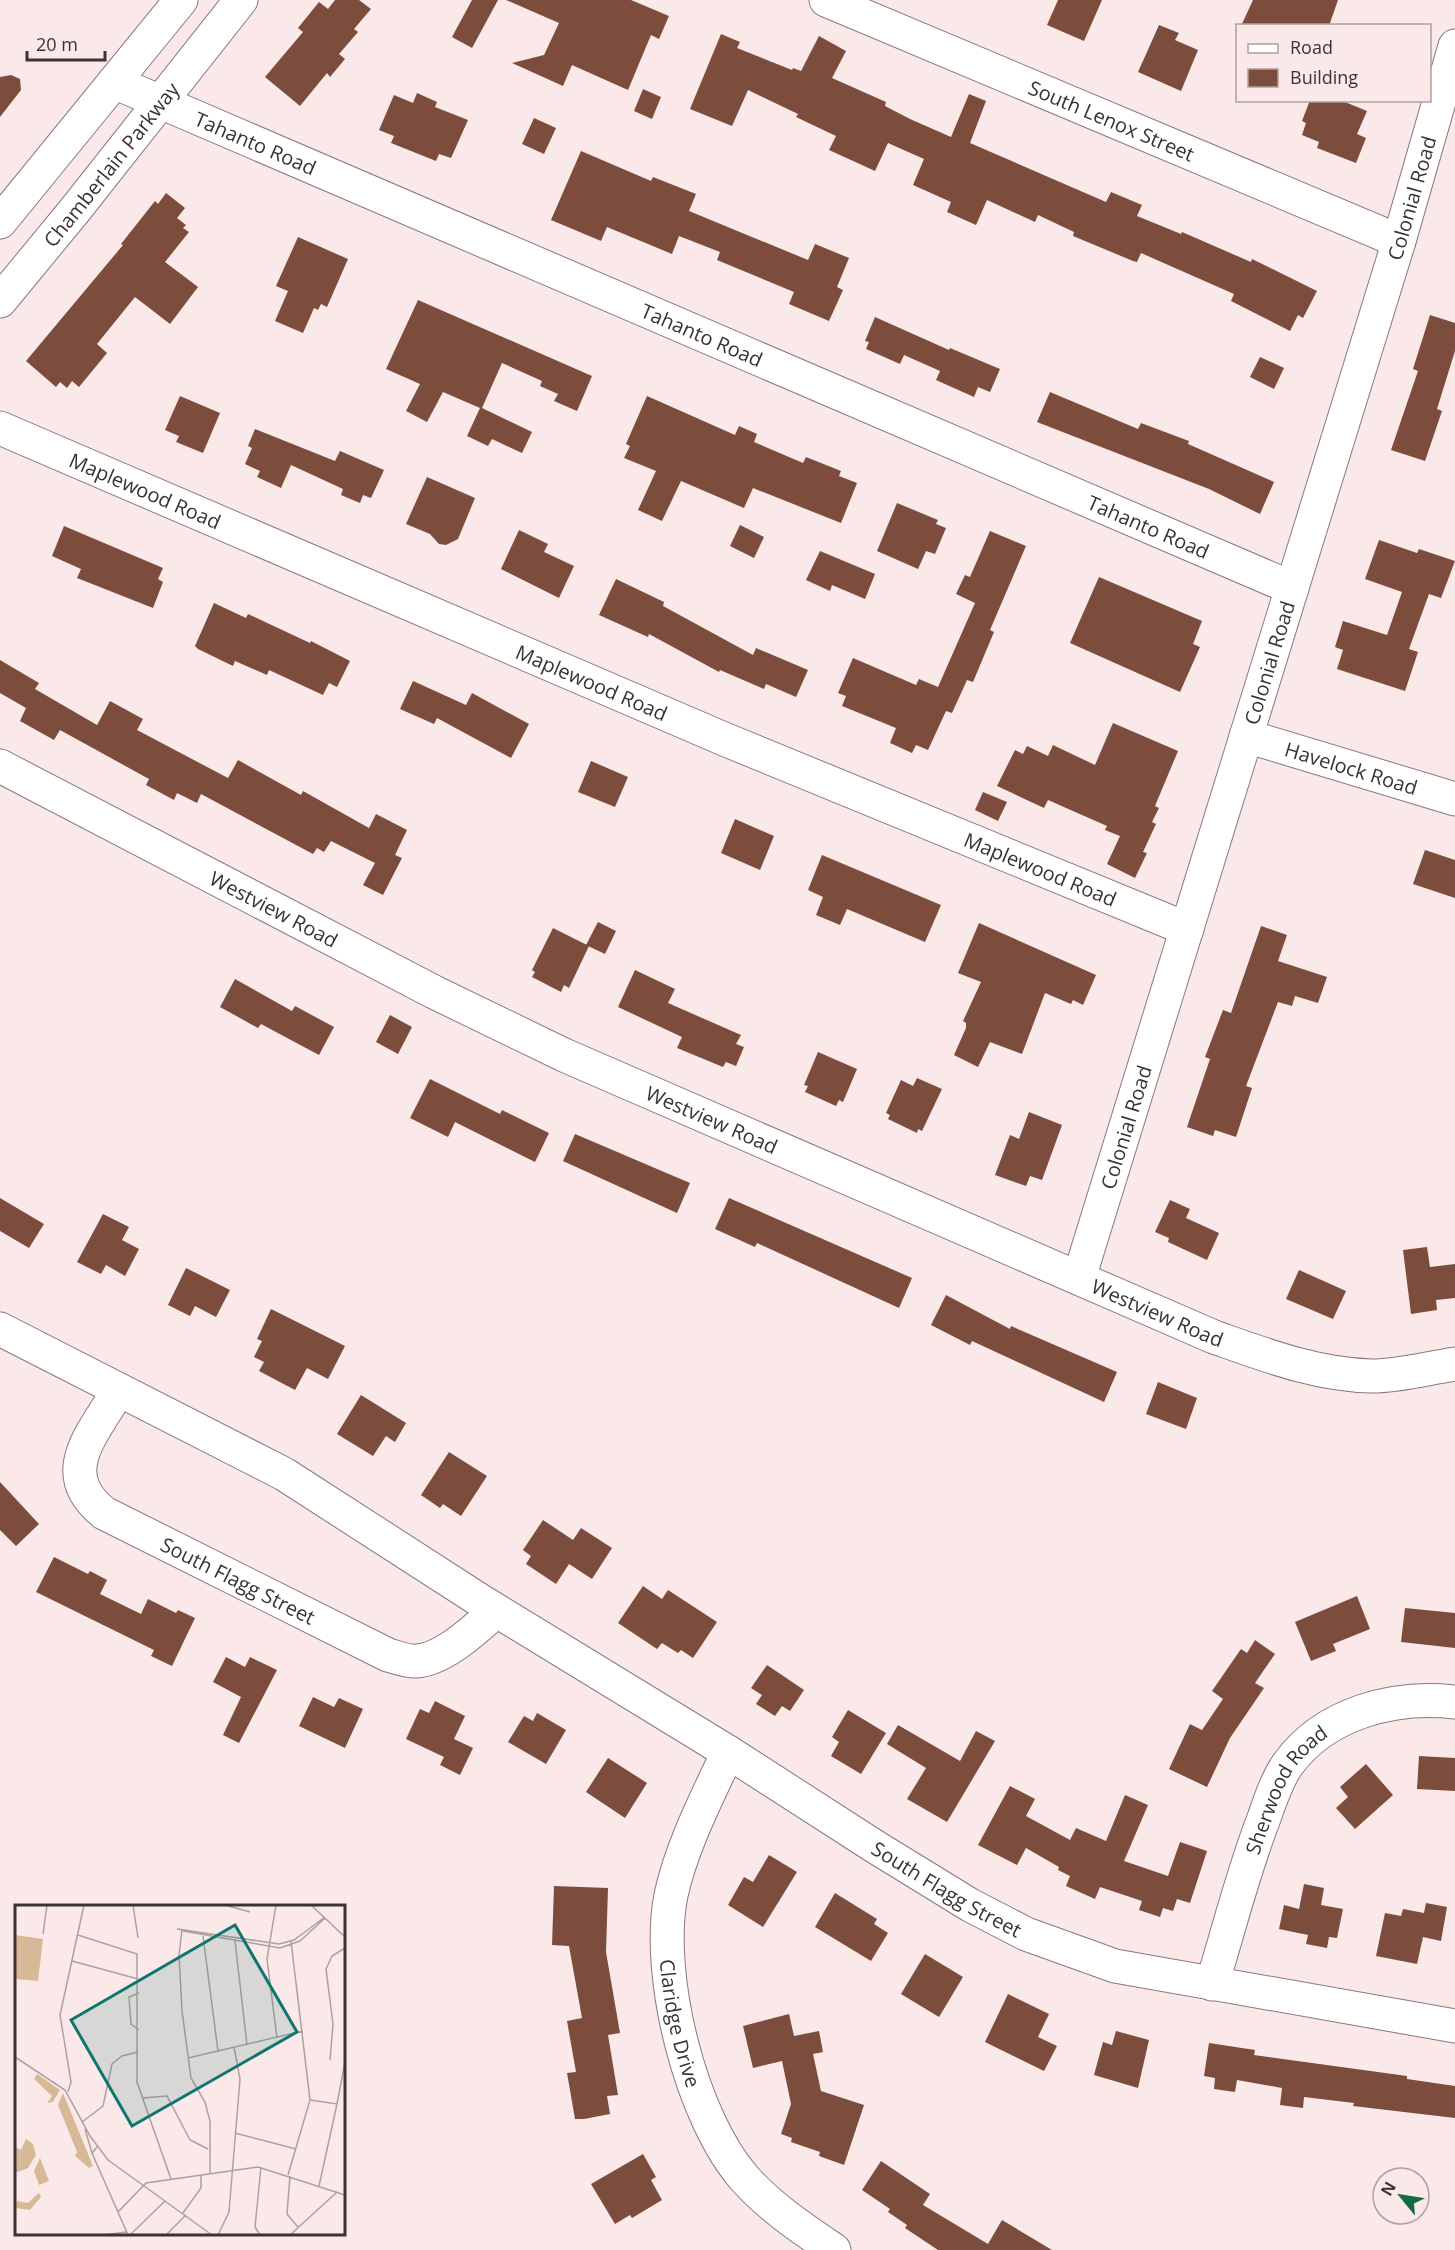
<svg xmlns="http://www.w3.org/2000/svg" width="1455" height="2250" viewBox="0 0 1455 2250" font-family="'Open Sans',sans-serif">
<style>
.building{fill:#7c4d3c}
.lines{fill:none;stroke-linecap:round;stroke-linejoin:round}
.minor-casing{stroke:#8a797a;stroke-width:35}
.minor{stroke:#fff;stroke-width:33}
.labels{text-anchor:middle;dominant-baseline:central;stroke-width:6;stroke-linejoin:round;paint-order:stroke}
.street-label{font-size:20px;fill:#3a3333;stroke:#fbe8e9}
.inset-road{fill:none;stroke:#aea0a0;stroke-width:1.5}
.view{fill:#0f766e;fill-opacity:0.15;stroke:#0f766e;stroke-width:3}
.inset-edge{fill:none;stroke:#3a3333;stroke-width:3}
</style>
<rect width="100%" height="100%" fill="#fbe8e9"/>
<path class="building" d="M335 0H359L371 9 354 29 358 32 339 54 345 59 330 77 327 73 300 106 265 77 303 32 298 28 319 2 328 9Z
M472 0H498L472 48 452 37Z
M506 0H631L669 16 659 39 651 35 628 90 572 65 563 86 512 63 544 55 559 23Z
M1058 0H1102L1084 41 1047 25Z
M1253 0H1338L1329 26H1241Z
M1159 25 1179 33 1175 40 1198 50 1181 91 1138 72Z
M721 34 740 42 737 48 792 70 793 68 801 71 819 36 846 51 832 78 886 102 885 106 910 119 951 137 969 94 986 101 970 143 1106 202 1111 192 1142 205 1137 216 1181 234 1182 232 1251 262 1252 259 1317 291 1303 318 1298 315 1290 331 1231 301 1234 294 1141 253 1137 262 1133 261 1073 236 1074 232 1038 215 1035 222 987 200 976 225 947 212 951 202 913 185 924 159 888 143 875 171 829 150 836 136 796 117 798 114 748 90 732 126 690 109Z
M11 75 20 79 21 90 0 117V77Z
M643 89 661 97 652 119 634 111Z
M417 93 437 102 435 107 468 120 451 158 439 154 436 161 391 143 394 136 379 130 394 95 413 103Z
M1310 100H1340L1367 111 1357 134 1366 138 1356 163 1317 148 1319 142 1302 135 1306 123 1302 121Z
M534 118 556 128 544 154 522 144Z
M581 151 651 181 653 177 696 194 689 211 808 260 815 244 849 258 837 287 843 290 829 321 789 304 794 292 717 260 720 252 679 236 672 254 607 227 601 241 551 220Z
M166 193 185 208 177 218 186 225 183 228 189 232 165 262 198 287 170 324 135 297 97 344 107 353 79 387 72 381 67 388 60 382 56 387 26 361 123 245 121 244 155 201 158 204Z
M298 237 348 259 327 307 321 304 318 310 314 308 303 333 275 321 288 291 276 286Z
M418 300 592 376 577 411 554 401 558 394 540 386 542 381 502 363 482 408 532 432 522 453 492 439 488 446 467 436 480 408 443 392 427 422 406 411 420 384 386 369Z
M1430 315 1455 323V351L1437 409 1442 411 1425 461 1391 450 1418 371 1413 369Z
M875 317 949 350 950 348 1000 369 990 392 978 387 974 397 936 380 940 371 904 355 900 364 866 349 869 342 865 341Z
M1260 357 1284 368 1274 389 1250 377Z
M1050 392 1138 429 1141 423 1189 441 1188 444 1274 482 1260 514 1209 489 1037 422Z
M180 396 220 413 203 453 176 442 179 436 165 430Z
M647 396 735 435 739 426 757 434 754 442 803 463 806 457 841 471 839 476 857 483 841 523 753 488 744 508 681 481 662 521 638 510 656 471 624 458 630 446 626 444Z
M255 429 335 461 340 451 384 470 371 498 363 495 360 503 341 495 343 489 291 465 281 488 257 477 260 471 245 464 252 448 248 446Z
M427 477 475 498 458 539 446 545 439 544 430 534 406 524Z
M897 503 938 520 936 524 946 528 935 554 926 551 918 569 877 551Z
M740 525 764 537 754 558 730 546Z
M64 526 163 568 158 579 163 582 153 608 77 578 81 569 52 556Z
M519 530 548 544 544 552 574 566 559 598 501 569Z
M990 531 1026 546 990 630 994 632 973 682 967 680 952 713 946 711 928 750 916 745 912 753 890 743 896 728 842 706 846 696 838 693 853 658 916 685 919 679 938 687 975 603 956 594 965 575 970 577Z
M1379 540 1417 553 1419 549 1455 561 1441 598 1429 594 1409 649 1418 652 1405 691 1337 669 1343 650 1335 647 1343 621 1387 635 1402 592 1365 579Z
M820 551 875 574 865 599 832 585 830 591 806 580Z
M1099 577 1202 621 1193 644 1200 647 1180 692 1070 643Z
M616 579 664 602 663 606 753 655 756 648 808 670 796 697 766 684 764 689 720 670 719 672 649 634 648 637 599 615Z
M214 603 246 618 248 614 310 643 311 641 350 661 337 687 329 683 323 695 269 670 267 675 235 661 233 666 198 649 195 646Z
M0 660 39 683 35 689 97 725 110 701 143 719 137 730 228 778 238 760 301 795 303 791 369 828 376 814 407 830 395 855 402 858 383 895 363 885 375 863 331 841 324 852 317 848 313 854 201 794 197 803 177 793 174 800 146 785 149 779 60 730 54 740 20 721 26 708 0 693Z
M413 681 466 705 472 693 529 724 511 758 437 718 434 724 400 709Z
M1113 723 1178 751 1155 806 1159 808 1152 822 1156 824 1143 852 1147 853 1135 878 1107 864 1120 836 1105 830 1107 826 1048 800 1044 808 997 786 1015 750 1023 754 1027 746 1048 756 1053 745 1095 765Z
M591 761 628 777 615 807 578 792Z
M983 792 1007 802 998 821 975 810Z
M735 819 774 836 760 870 721 853Z
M1425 850 1455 860V898L1413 884Z
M822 855 941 905 925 942 847 909 840 925 816 915 823 897 808 890Z
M598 922 616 931 605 954 586 945Z
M979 923 1096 975 1083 1005 1073 1000 1071 1004 1045 993 1022 1054 990 1042 978 1067 954 1055 966 1028V1023L963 1021 981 982 958 973Z
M1261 926 1287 935 1278 961 1327 977 1318 1003 1295 996 1292 1006 1278 1002 1246 1086 1252 1088 1236 1137 1215 1130 1213 1136 1187 1127 1210 1059 1205 1057 1223 1010 1231 1013Z
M553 928 589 946 569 988 564 985 561 992 532 977 535 972 532 970Z
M635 970 675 989 668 1003 741 1035 736 1044 744 1047 736 1066 726 1062 723 1067 677 1048 682 1037 618 1007Z
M235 979 292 1011 295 1006 334 1027 319 1055 261 1024 258 1028 220 1007Z
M390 1015 412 1027 398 1054 376 1042Z
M818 1052 857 1069 843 1102 839 1100 836 1106 805 1092 808 1086 804 1085Z
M917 1078 942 1089 922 1131 918 1129 917 1133 888 1119 890 1115 886 1113 901 1080 913 1086Z
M430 1079 500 1114 502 1110 549 1133 535 1162 455 1122 448 1137 410 1118Z
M1029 1112 1062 1125 1042 1180 1030 1176 1026 1186 995 1175 1010 1135 1019 1139Z
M575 1134 690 1183 677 1213 563 1161Z
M0 1198 44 1224 29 1248 0 1231Z
M729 1198 912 1278 899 1308 757 1243 755 1247 715 1229Z
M1170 1200 1190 1209 1186 1218 1219 1233 1207 1260 1168 1242 1169 1238 1155 1232Z
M103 1214 129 1227 122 1240 139 1249 125 1276 106 1265 101 1274 77 1262Z
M1427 1247 1430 1267 1455 1264V1298L1436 1300 1437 1310 1411 1314 1403 1250Z
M186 1268 230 1290 216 1317 195 1306 190 1316 168 1305Z
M1299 1270 1346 1291 1333 1319 1286 1299Z
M946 1295 1010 1329 1011 1326 1117 1372 1104 1402 972 1341 970 1345 931 1325Z
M271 1309 345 1346 328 1379 307 1368 295 1390 259 1371 264 1362 254 1357 262 1341 257 1339Z
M1158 1382 1197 1398 1186 1429 1146 1414Z
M361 1395 406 1423 395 1442 386 1436 373 1456 337 1434Z
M449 1452 487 1476 461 1516 443 1504 440 1508 421 1495Z
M0 1482 39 1524 16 1546 0 1530Z
M543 1520 573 1540 581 1528 612 1548 592 1579 569 1564 556 1584 526 1564 531 1556 523 1550Z
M54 1557 88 1574 90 1571 107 1580 100 1594 141 1614 148 1599 176 1613 178 1610 195 1618 172 1666 151 1656 154 1650 36 1592Z
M643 1586 662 1599 668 1590 717 1622 693 1658 681 1650 678 1653 662 1643 657 1649 618 1623Z
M1357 1596 1370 1629 1333 1644 1336 1651 1311 1661 1295 1622Z
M1405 1608 1455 1613V1648L1401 1642Z
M1255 1640 1275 1654 1255 1683 1264 1688 1230 1738 1207 1787 1169 1769 1190 1724 1202 1730 1223 1699 1212 1691 1241 1649 1247 1653Z
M226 1657 245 1667 250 1657 277 1670 239 1743 223 1735 241 1697 213 1682Z
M767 1665 804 1690 790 1711 782 1706 775 1716 756 1704 762 1695 751 1688Z
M313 1697 334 1707 339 1698 363 1709 345 1748 299 1726Z
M435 1701 465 1716 454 1739 473 1748 460 1775 440 1765 444 1757 406 1739 420 1709 429 1713Z
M848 1710 886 1733 861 1774 831 1756 839 1742 832 1737Z
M537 1713 566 1730 546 1764 508 1742 524 1716 533 1721Z
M898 1725 960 1761 976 1731 995 1741 947 1822 907 1799 926 1768 887 1744Z
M1419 1756 1455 1758V1791L1417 1789Z
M608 1758 647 1783 625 1818 586 1792Z
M1366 1764 1393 1795 1355 1829 1336 1808 1348 1797 1340 1787Z
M1010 1786 1035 1799 1026 1816 1070 1840 1076 1828 1106 1841 1125 1795 1148 1805 1124 1861 1168 1876 1180 1842 1207 1851 1190 1903 1177 1899 1173 1911 1163 1908 1160 1917 1139 1910 1142 1901 1100 1887 1095 1899 1066 1886 1070 1876 1058 1870 1059 1867 1026 1848 1017 1865 978 1845Z
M769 1855 797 1872 763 1927 728 1905 744 1877 753 1882Z
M1304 1884 1324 1888 1321 1905 1343 1909 1337 1938 1329 1937 1327 1948 1306 1944 1308 1935 1279 1929 1284 1905 1299 1909Z
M554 1886 608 1888 606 1952 620 2033 608 2035 618 2095 607 2096 610 2114 584 2119H575L567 2073 576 2072 567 2021 582 2018 569 1946 552 1945Z
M835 1893 877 1919 874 1924 888 1933 871 1961 815 1927Z
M1426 1903 1447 1907 1441 1941 1423 1937 1417 1964 1376 1956 1385 1913 1401 1916 1403 1909 1424 1913Z
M925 1954 963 1977 939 2017 901 1994Z
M1008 1994 1049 2014 1038 2037 1057 2046 1044 2071 985 2042Z
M789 2014 794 2036 819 2031 823 2052 813 2054 821 2091 864 2105 844 2165 819 2156 820 2152 791 2142 792 2138 781 2134 791 2104 782 2061 753 2068 743 2026Z
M1116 2031 1149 2040 1138 2088 1094 2075 1103 2042 1112 2045Z
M1209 2043 1255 2050 1254 2055 1407 2076V2079L1455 2086V2118L1353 2106 1354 2103 1304 2097 1303 2108 1280 2105 1282 2088 1237 2080 1235 2092 1214 2089 1215 2078 1204 2076Z
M643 2154 656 2177 651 2180 662 2200 632 2218 630 2215 615 2224 591 2184Z
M881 2161 930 2194 923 2205 988 2244 1002 2220 1052 2250H938L905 2228 907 2225 888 2212 890 2209 862 2190Z"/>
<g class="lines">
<defs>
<g id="minor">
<path id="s1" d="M826 0 1399 241"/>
<path id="s2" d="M114 82 1292 588"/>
<path d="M0 222 181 0"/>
<path id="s3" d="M0 301 75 210 241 0"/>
<path id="s4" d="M0 428 724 739 1187 929"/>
<path id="s5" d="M1246 736 1455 799"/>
<path id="s6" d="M0 766 434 992 564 1055 1214 1337C1265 1355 1317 1375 1372 1376 1399 1376 1428 1368 1455 1364"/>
<path id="s7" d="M1079 1278 1399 241 1455 46"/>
<path id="s8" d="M0 1329 284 1474 481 1601 728 1752 874 1846 970 1905 1026 1934 1115 1966 1455 2026"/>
<path id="s9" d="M118 1391C93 1434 54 1473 104 1513L388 1655C396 1657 408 1662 416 1661 443 1660 477 1628 496 1611"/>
<path id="s10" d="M728 1752C707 1798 682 1845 671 1895 655 1975 691 2118 745 2179 770 2207 803 2229 834 2250"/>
<path id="s11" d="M1212 1984C1229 1929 1243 1872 1264 1818 1270 1801 1277 1779 1288 1764 1325 1713 1394 1695 1455 1702"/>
</g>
</defs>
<use href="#minor" class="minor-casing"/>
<use href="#minor" class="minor"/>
</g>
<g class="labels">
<g class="street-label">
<text stroke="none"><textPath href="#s1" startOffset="310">South Lenox Street</textPath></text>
<text stroke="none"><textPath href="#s2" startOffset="154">Tahanto Road</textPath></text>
<text stroke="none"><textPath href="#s3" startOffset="176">Chamberlain Parkway</textPath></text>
<text stroke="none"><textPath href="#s7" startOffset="1130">Colonial Road</textPath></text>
<text stroke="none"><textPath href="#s2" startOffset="640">Tahanto Road</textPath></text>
<text stroke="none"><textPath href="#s4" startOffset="158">Maplewood Road</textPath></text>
<text stroke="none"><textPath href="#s2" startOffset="1126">Tahanto Road</textPath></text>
<text stroke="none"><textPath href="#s7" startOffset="644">Colonial Road</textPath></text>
<text stroke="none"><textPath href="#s4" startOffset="644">Maplewood Road</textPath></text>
<text stroke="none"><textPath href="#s5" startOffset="110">Havelock Road</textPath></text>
<text stroke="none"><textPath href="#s4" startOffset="1130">Maplewood Road</textPath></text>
<text stroke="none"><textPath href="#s6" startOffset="309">Westview Road</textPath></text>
<text stroke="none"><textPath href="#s6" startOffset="795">Westview Road</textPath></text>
<text stroke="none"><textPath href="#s7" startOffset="158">Colonial Road</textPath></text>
<text stroke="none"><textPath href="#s6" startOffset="1281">Westview Road</textPath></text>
<text stroke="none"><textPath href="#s9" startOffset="290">South Flagg Street</textPath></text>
<text stroke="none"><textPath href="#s11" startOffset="210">Sherwood Road</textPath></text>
<text stroke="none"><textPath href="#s8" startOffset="1101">South Flagg Street</textPath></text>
<text stroke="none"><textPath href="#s10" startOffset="284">Claridge Drive</textPath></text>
</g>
</g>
<g transform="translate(15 1905)">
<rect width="330" height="330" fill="#fbe8e9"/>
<path d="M0 30 28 34 23 76 0 74ZM22 169 45 185 38 197 32 198 37 191 19 174ZM48 188 78 261 74 263 60 251 62 247 43 200ZM11 234 18 239 21 250 13 263 0 268V242L6 245ZM25 253 34 276 24 280 19 266ZM24 288 26 292 15 305 0 303 2 296 13 298Z" fill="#d7b998"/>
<path class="inset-road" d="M118 0 123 33M210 0 235 7M261 0 252 54 262 133M296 0 330 32M162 24 264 39 279 35 310 12M167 25 164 50 167 106 176 173 190 197 195 216V268M168 26 265 43 285 36 310 13M28 29 32 0M63 30 122 49V177L156 274M188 31 203 146M220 36 232 140M57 56 123 74M124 125 116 119 114 92 124 88M0 152 50 185 75 231 93 255 197 330M173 153 288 126M315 155 318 119 311 64 317 51 330 43M53 187 56 177 45 110 69 0M127 193 152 191 175 235 193 244M295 195 322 199 330 157M67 217 88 201 97 159 107 151 123 147M70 224 77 248M220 228 281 244M82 242 77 248 113 330M273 270 295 195 276 36M275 271 272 309 283 322M304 281 322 199M103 307 131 278 243 262 330 290M168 308 186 283V270M89 330 111 327M115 330 150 296M151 330 171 310M203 330 214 307 225 174 219 142M245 330 240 322 246 262M275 330 322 287"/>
<path class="view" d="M220 20 282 127 117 221 56 115Z"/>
<rect width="330" height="330" class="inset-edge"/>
</g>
<rect x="1236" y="24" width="195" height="78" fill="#fbe8e9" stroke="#aea0a0" stroke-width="1.5"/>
<rect x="1248" y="44" width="30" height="9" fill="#ffffff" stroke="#aea0a0" stroke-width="1.5"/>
<text x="1290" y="54" font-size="18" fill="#3a3333">Road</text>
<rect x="1248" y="69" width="30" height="18" fill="#7c4d3c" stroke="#aea0a0" stroke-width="1.5"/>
<text x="1290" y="84" font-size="18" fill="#3a3333">Building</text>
<g transform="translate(1401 2196) rotate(300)"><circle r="28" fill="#fbe8e9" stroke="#aea0a0" stroke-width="1.5"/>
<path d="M0-4.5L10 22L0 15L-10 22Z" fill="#146c3f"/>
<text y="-9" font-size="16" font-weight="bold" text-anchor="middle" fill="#3a3333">N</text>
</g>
<path d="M27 51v9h78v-9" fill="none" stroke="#3a3333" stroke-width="3"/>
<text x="36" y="51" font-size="18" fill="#3a3333" stroke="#fbe8e9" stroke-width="4.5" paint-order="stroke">20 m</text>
</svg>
